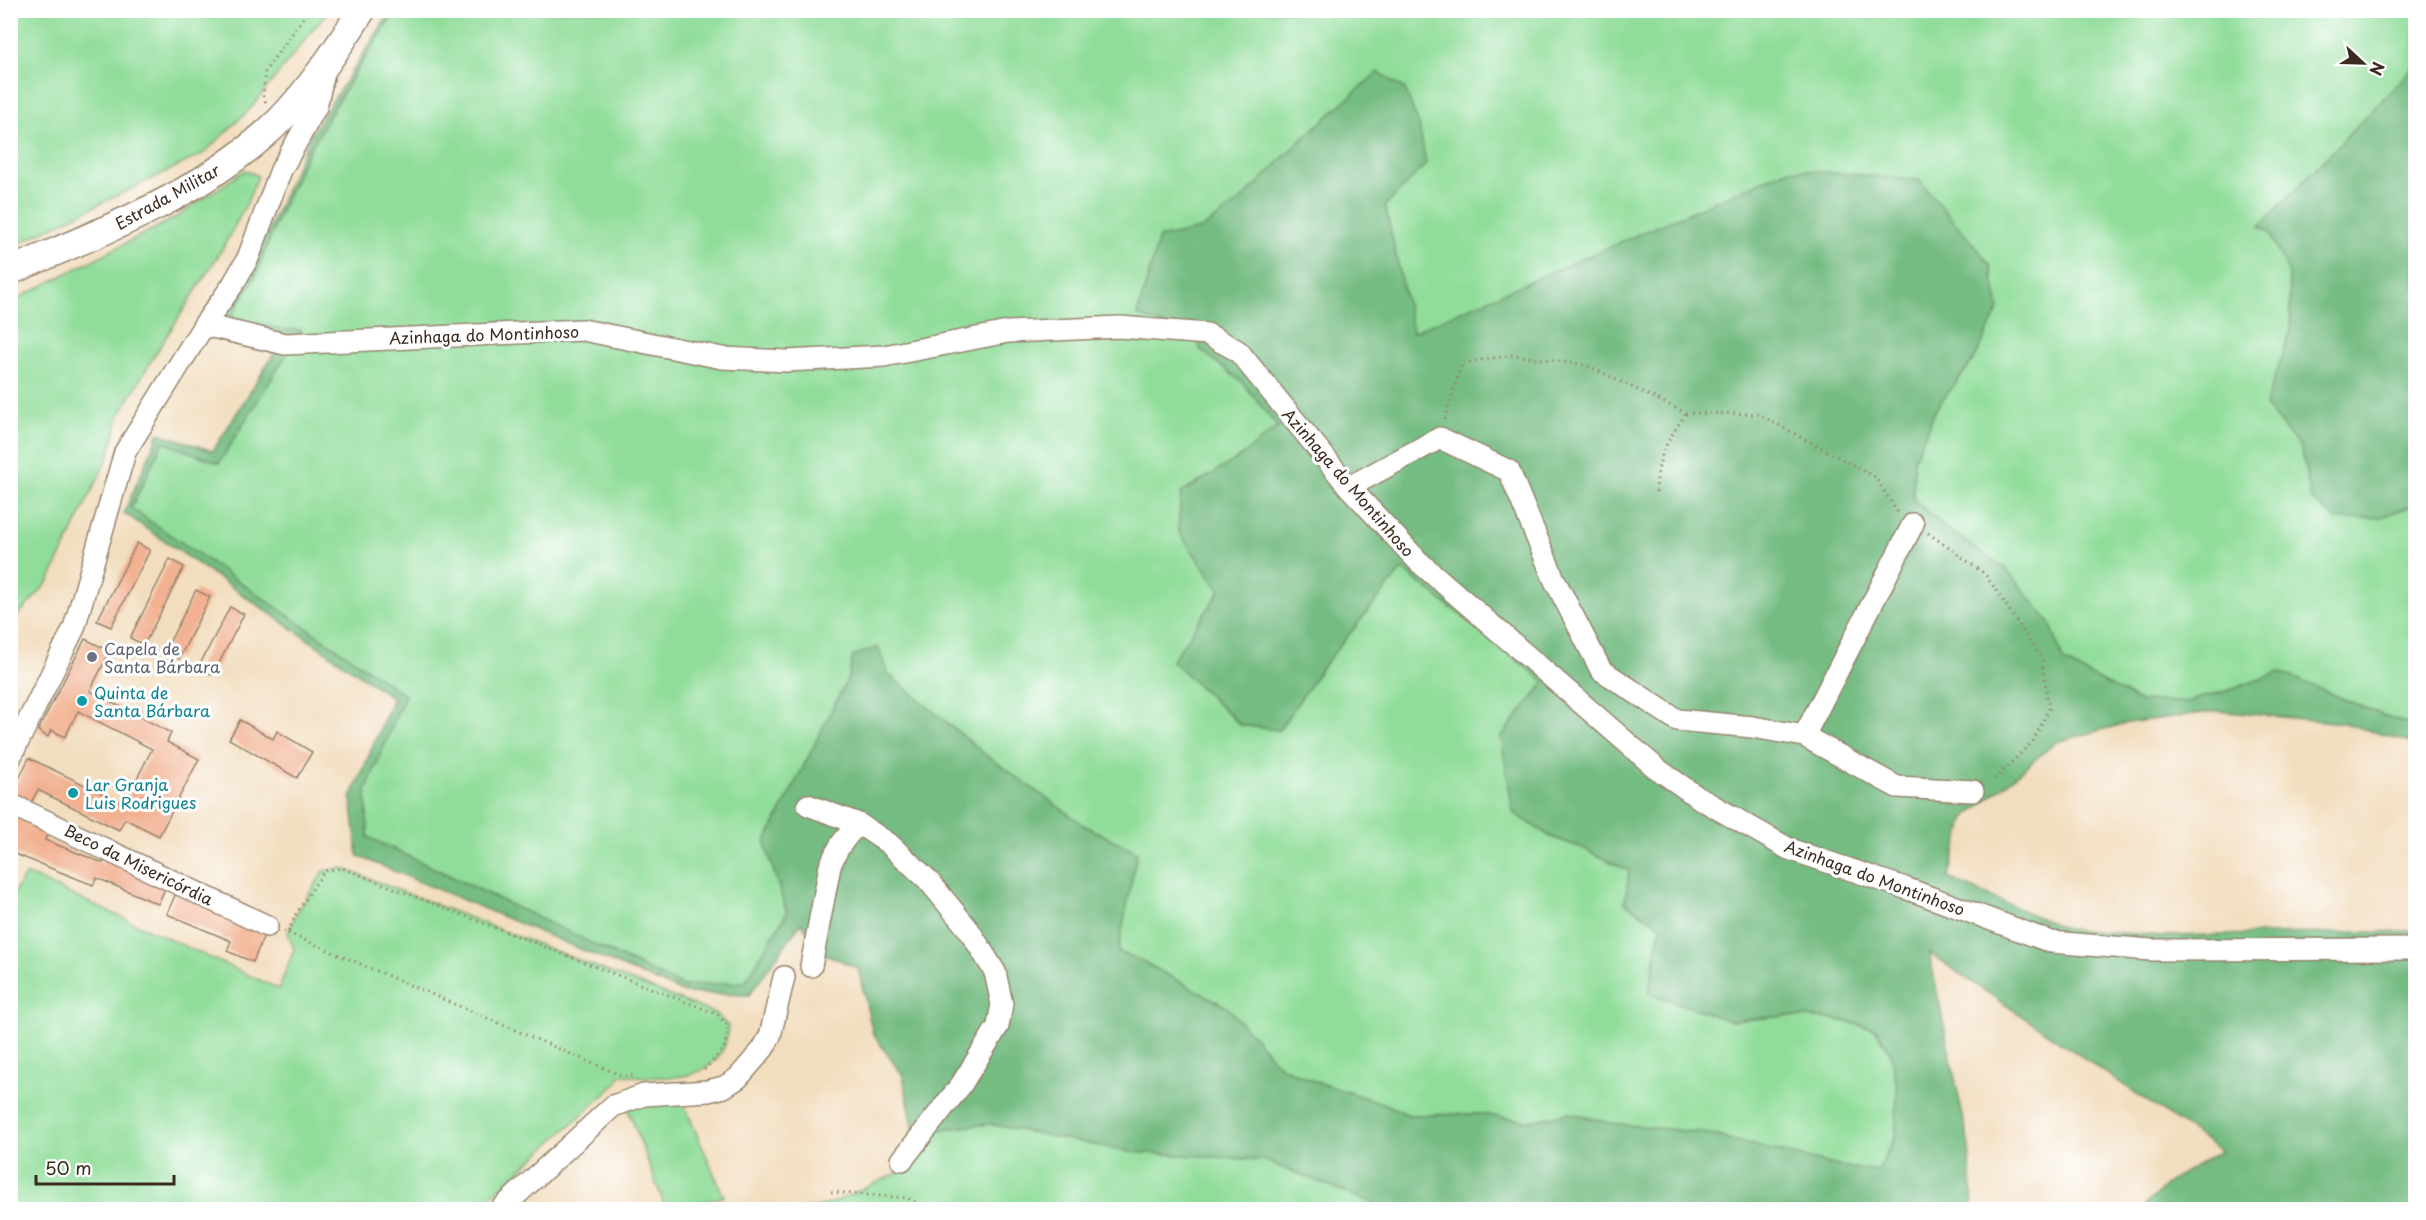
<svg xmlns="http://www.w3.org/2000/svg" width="2426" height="1220" viewBox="0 0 2426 1220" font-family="'Playpen Sans',sans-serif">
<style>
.green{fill:#90dd9a;stroke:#66845c;stroke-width:1.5}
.forest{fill:#74bc82;stroke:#587350;stroke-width:1.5}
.building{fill:#f2b191}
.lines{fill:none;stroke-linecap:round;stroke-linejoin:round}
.minor-casing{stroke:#96846e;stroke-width:24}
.major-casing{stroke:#96846e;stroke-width:30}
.path{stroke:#96846e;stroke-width:3;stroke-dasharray:1.5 4.5;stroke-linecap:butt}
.minor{stroke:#fff;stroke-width:21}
.major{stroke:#fff;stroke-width:27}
.worship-dot{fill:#6b7280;stroke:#fff;stroke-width:2}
.culture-dot{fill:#0f9aa8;stroke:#fff;stroke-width:2}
.labels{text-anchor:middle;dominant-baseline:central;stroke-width:6;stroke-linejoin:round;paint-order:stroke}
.street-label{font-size:16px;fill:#3b2a1e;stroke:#fff}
.worship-label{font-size:16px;fill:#5b616d;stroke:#fff;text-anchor:start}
.culture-label{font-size:16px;fill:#0d838f;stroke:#fff;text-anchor:start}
</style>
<rect width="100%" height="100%" fill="#fff"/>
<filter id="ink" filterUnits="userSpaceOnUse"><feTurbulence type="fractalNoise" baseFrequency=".0167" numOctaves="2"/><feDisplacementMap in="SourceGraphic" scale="12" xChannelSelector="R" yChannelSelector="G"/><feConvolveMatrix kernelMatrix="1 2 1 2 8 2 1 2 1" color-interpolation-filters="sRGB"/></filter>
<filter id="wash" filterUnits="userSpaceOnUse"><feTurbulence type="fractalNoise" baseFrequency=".008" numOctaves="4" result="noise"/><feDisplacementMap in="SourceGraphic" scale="24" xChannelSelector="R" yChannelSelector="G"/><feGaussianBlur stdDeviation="1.35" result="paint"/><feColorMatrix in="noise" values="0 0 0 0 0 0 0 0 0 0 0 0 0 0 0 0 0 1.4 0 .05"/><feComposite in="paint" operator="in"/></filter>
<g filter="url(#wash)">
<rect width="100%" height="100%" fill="#f2debf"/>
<path class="green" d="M10 11 11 10 328 11 250 109 203 154 11 247Z
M396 11H2415V66L2260 226 2268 231 2289 274 2291 330 2265 406 2301 448 2311 499 2380 517 2415 505V726L2387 717 2280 672 2227 691 2185 702 2139 701 2064 662 2050 623 2006 569 1947 529 1913 499 1914 459 1937 407 1975 358 1790 169 1413 332 1385 206 1378 72 1299 142 1240 201 1201 230 1159 238 1198 338 1200 349 1243 383 1278 427 1240 457 1178 530 1220 591 1173 662 1240 725 1279 730 1320 670 1402 569 1545 682 1513 812 1551 837 1583 848 1629 871 1625 903 1661 925 1649 993 1731 1021 1785 1016 1835 1019 1875 1029 1890 1052 1897 1084 1896 1134 1878 1171 1838 1166 1704 1133 1611 1123 1569 1113 1531 1121 1479 1114 1409 1115 1382 1103 1316 1082 1280 1066 1227 1007 1142 961 1118 952 1137 852 1085 826 986 755 888 674 853 656 849 676 765 843 787 913 746 982 682 986 368 837 366 790 405 695 131 509 163 442 219 463 301 330H282L230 317 254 279 279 215 308 152 353 76Z
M245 170 258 176 246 205 221 251 154 356 120 414 109 455 49 581 11 623V302L175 218Z
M342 868 716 1014 728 1026C727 1033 727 1043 723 1049 705 1086 654 1077 620 1075L617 1083 489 1198 462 1209 197 1207 11 1209 10 899 26 874 279 989 294 949 288 933 296 914 324 871Z
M679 1093 724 1197 666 1209 625 1101Z
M989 1124 1131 1152 1263 1160 1389 1209 799 1210 830 1204 902 1171 914 1132Z"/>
<path class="forest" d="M391 11H396L353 76 308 152 279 215 254 279 231 317 282 330H302L219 463 163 442 131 508 405 695 366 790 368 837 682 986 745 982 787 913 765 843 849 676 853 656 878 647 888 674 986 755 1085 826 1137 852 1118 952 1142 961 1227 1007 1280 1066 1316 1082 1382 1103 1409 1115 1479 1114 1530 1121 1569 1113 1611 1123 1704 1133 1838 1166 1878 1171 1896 1134 1897 1084 1890 1052 1876 1029 1835 1019 1785 1016 1731 1021 1649 993 1661 925 1625 903 1629 871 1583 848 1551 837 1513 812 1501 737 1545 682 1402 569 1320 670 1279 730 1241 725 1172 661 1220 591 1178 530 1181 493 1240 457 1278 427 1243 383 1200 349 1198 338 1137 315 1159 238 1201 229 1240 201 1299 142 1378 72 1405 89 1419 125 1426 164 1385 206 1413 332 1790 169 1919 180 1990 264 1999 308 1975 358 1937 407 1914 459 1913 499 1947 529 2006 569 2050 623 2064 662 2139 701 2185 702 2227 691 2280 672 2387 717 2416 726 2415 744 2344 723 2218 711 2127 723 2056 742 1965 818 1948 878 2066 929 2165 936 2415 931V1209H2146V1204L2171 1180 2221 1151 1929 953 1969 1146 1973 1206 1985 1209H1389L1263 1160 1131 1152 989 1124 914 1132 903 1076 873 1034 858 968 825 954 801 923 749 995 685 993 358 856 351 798 393 698 124 513 159 433 213 451 274 354 281 336 220 323 247 278 311 134Z
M2415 66V505L2380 517 2337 520 2311 499 2301 448 2265 406 2291 330 2289 274 2268 231 2260 226Z"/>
<g id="blocks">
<path class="building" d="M137 543 150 550 111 627 97 621Z
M170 559 184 567 144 645 130 638Z
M196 590 210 597 179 659 165 651Z
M230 607 244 614 213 675 198 668Z
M85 639 110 651 90 691 171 733 167 742 199 759 159 836 125 819 119 830 38 790 29 806 10 797 29 758 124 804 152 749 78 711 65 737 51 730 48 737 38 731Z
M240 720 273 739 277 731 312 752 297 778 229 739Z
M10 812 49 830 45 840 103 863 105 858 167 884 158 904 97 878 93 885 10 852Z
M176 893 265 933 253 962 227 951 231 941 167 914Z"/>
</g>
</g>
<g filter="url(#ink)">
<use href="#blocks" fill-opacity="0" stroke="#96846e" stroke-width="1.5"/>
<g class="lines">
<defs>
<path id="minor" d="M204 325 285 344 583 330 722 358 787 361 884 356 1008 332 1120 327 1207 334 1238 351 1349 487 1418 561 1656 768 1699 798 1789 849 1905 888 2051 942 2151 950 2416 949
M1349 487 1440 438 1509 471 1554 579 1601 670 1677 720 1753 727 1804 736 1897 787 1973 791
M1804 736 1913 524
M10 758 74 628 125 452 204 325 232 286 248 258 281 170 316 107 325 68
M10 804 267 926
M808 805 859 824 888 843 928 880 969 930 995 972 1002 1004 998 1026 961 1085 902 1160
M811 966 830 866C837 848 845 836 859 824
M500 1210 613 1106 644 1095 708 1091 724 1087 738 1078 763 1049 770 1036 784 977"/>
<path id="major" d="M10 271C103 231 207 193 280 120 312 87 337 49 362 10"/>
</defs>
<use href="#minor" class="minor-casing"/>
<use href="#major" class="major-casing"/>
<path class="path" d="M266 102 263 98 265 71 309 10
M1445 419 1462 363 1513 355 1586 365 1686 413 1758 414 1875 477 1898 513
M1656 492C1658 453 1666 444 1686 413
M1928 533 1985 574 2042 659 2049 709 2033 741 1998 776 1990 781
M284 931 288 933 296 914 324 871 342 868 717 1014 728 1026 724 1049 704 1070
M288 933 620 1075 635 1076
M831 1192 907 1198 932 1210"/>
<use href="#minor" class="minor"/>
<use href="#major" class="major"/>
</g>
</g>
<circle class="worship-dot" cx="92" cy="657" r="6"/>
<g class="culture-dot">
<circle cx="82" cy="701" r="6"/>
<circle cx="73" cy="793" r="6"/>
</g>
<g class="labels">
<g class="street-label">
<text transform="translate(167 196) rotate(-29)">Estrada Militar</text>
<text transform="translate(484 334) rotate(-2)">Azinhaga do Montinhoso</text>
<text transform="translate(1349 482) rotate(49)">Azinhaga do Montinhoso</text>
<text transform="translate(139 864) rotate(26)">Beco da Misericórdia</text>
<text transform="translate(1875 877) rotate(20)">Azinhaga do Montinhoso</text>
</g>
<g class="worship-label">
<text x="104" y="648">Capela de<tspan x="104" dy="18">Santa Bárbara</tspan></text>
</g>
<g class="culture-label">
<text x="94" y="692">Quinta de<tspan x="94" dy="18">Santa Bárbara</tspan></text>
<text x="85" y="784">Lar Granja<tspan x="85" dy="18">Luis Rodrigues</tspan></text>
</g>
</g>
<rect width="2426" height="1220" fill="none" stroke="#fff" stroke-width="36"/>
<g transform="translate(2363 63) rotate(112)" stroke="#ffffff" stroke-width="4.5" paint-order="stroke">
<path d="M0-4.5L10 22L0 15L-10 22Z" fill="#3b2a1e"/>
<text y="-9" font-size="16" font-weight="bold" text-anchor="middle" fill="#3b2a1e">N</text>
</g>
<path d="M36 1175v9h138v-9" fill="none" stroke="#3b2a1e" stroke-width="3"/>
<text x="45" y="1175" font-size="18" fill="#3b2a1e" stroke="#ffffff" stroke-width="4.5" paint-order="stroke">50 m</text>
</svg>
